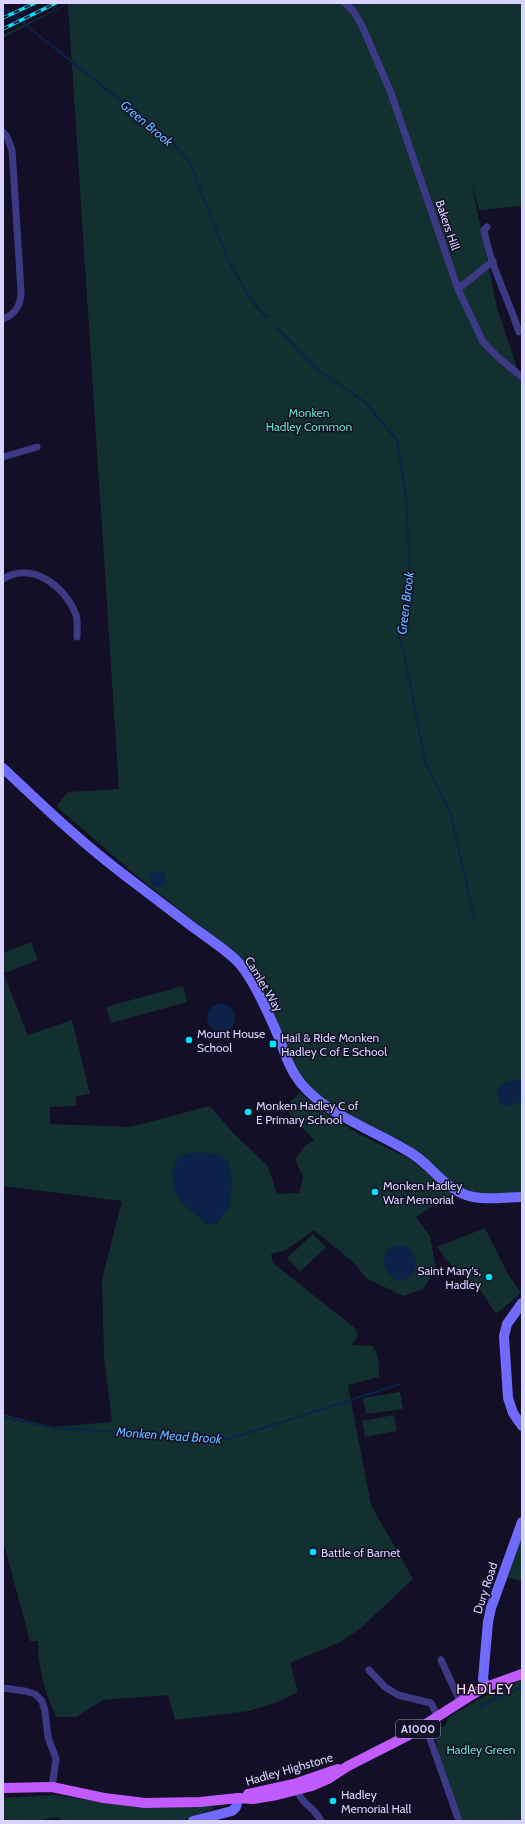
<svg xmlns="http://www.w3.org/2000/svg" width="525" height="1824" viewBox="0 0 525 1824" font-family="Cabin,sans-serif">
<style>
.green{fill:#12302f;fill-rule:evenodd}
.water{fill:#0c2248}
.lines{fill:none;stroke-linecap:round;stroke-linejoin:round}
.stream{stroke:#0c2248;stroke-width:2}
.street{stroke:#3d3a85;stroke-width:7}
.secondary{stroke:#6f6bff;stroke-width:10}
.primary{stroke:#c25bff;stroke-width:10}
.rail-casing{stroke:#00e5ff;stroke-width:3.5}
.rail{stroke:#130f26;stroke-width:2;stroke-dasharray:6;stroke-linecap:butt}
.poi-dot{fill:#00e5ff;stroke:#130f26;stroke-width:1.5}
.labels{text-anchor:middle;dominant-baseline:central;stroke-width:3;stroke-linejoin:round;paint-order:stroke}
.shield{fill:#130f26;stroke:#9e99be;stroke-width:1}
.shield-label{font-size:11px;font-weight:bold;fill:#d9d4ff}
.street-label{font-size:12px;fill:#d9d4ff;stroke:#130f26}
.park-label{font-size:12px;fill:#5fe0c0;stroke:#130f26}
.poi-label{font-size:12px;fill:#d9d4ff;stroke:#130f26;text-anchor:start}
.water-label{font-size:13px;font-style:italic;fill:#62b6ff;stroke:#130f26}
.quarter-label{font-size:14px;letter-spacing:1px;fill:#ffd6f0;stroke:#130f26}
</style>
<rect width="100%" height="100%" fill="#130f26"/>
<path class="green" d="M69 3H522V206L479 210 472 185 497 308 522 383V1193L492 1195 465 1191 319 1095 304 1081 295 1070 271 1014 241 958 138 877 56 806 68 792 119 789 68 4 3 38V35Z
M31 942 38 960 5 973 3 968V953Z
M3 972 28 1035 72 1020 90 1094 76 1096V1106L50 1107V1124L130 1127 210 1106 233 1133 268 1166 277 1194 299 1193 303 1177 295 1159 305 1146 314 1140 286 1110 288 1104 300 1093 330 1116 359 1134 410 1159 452 1194 416 1217 430 1236 436 1269 423 1289 403 1296 366 1278 352 1261 314 1230 286 1250 271 1254 273 1263 356 1329 358 1336 352 1345 372 1346C380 1355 379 1366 379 1377L348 1385 371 1505 413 1579 360 1629 338 1643 290 1663 298 1692 275 1703 249 1711 175 1720 168 1695 103 1700 76 1717H56C45 1692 38 1668 38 1641H30L3 1541V1414L52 1427 112 1422 104 1358 102 1279 122 1201 3 1186ZM232 1177 229 1206 216 1224H207L181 1202Z
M183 986 187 1002 111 1023 106 1007Z
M485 1228 508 1274 521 1293 496 1314 479 1288 449 1263 437 1247Z
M313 1234 326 1247 300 1272 287 1258Z
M400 1392 403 1409 366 1414 363 1398Z
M394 1415 397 1431 365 1437 362 1421Z
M522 1533V1581L506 1577Z
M522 1680V1821H463L444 1776 434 1731 445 1725 449 1717 487 1695Z
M55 1795 135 1807 157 1808 212 1806 213 1809 182 1821H60L59 1817 35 1821H3V1798Z"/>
<path class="water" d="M150 879a8 8 0 1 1 16 0a8 8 0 1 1-16 0Z
M207 1018a14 14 0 1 1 28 0a14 14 0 1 1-28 0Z
M519 1079 522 1081V1100L510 1107 500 1103C493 1086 504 1081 519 1079Z
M195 1152 219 1154 228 1161 232 1177 229 1206 216 1224H207L198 1217 181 1202 174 1189 172 1173 178 1157Z
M394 1246H409C412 1252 417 1258 416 1264 415 1277 401 1286 391 1276 387 1272 385 1266 383 1261L387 1250Z"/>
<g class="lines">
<path class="stream" d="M3 7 169 139 190 163 229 262 253 303 267 317
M276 327 318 370 365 402 397 440 406 497 410 577 399 638 404 653 425 761 451 815 475 922
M3 1417 55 1428 229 1439 400 1384
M480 1706 522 1687"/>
<path class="street" d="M345 3 354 12 363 28 391 93 458 289 483 342 499 358 522 377
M3 132 7 137 12 150 21 291C21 305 16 314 3 319
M487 227 484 230C490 265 508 298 519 332
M458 289 493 261
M3 457 37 447
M3 579C32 561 65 586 76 615 78 622 77 630 77 637
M441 1660 460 1701
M369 1670 385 1687 398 1695 431 1703 437 1715
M3 1688 25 1691 35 1694 42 1701 45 1711 48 1737 56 1759 52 1787
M423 1725 429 1736 459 1821
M296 1787C301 1805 313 1805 321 1821"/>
<path class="secondary" d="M3 768C43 806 83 844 127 877 149 894 172 911 194 928 208 938 223 948 236 960 253 977 270 1017 280 1040 284 1052 288 1064 295 1075 318 1113 378 1131 414 1155 432 1167 445 1188 466 1195 484 1201 504 1197 522 1197
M522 1303 507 1324 504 1336 508 1398 513 1413 522 1426
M486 1687 483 1679 488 1622 491 1608 522 1522
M193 1821 232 1811 236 1807 238 1798"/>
<path class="primary" d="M3 1788 52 1787 104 1798 145 1803 200 1802 238 1798 253 1799 277 1795 312 1786 328 1779 348 1766 407 1736 473 1694 486 1687 522 1674
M248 1794 294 1784 338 1769"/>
<defs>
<path id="rail" d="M3 18 35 3
M3 29 56 3"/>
</defs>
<use href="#rail" class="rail-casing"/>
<use href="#rail" class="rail"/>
</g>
<g class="poi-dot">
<circle cx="189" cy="1040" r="4"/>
<rect x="269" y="1040" width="8" height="8" rx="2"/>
<circle cx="248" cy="1112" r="4"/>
<circle cx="375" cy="1192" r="4"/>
<circle cx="489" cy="1277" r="4"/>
<circle cx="313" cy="1552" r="4"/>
<circle cx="333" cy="1801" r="4"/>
</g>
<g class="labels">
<rect class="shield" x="396" y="1720" width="44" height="18" rx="3"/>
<g class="shield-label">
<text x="418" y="1729">A1000</text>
</g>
<g class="street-label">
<text transform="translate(448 225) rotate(71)">Bakers Hill</text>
<text transform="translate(264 984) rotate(59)">Camlet Way</text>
<text transform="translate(485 1588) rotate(-72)">Dury Road</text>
<text transform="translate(289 1769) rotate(-16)">Hadley Highstone</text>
</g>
<g class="park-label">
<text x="309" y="412">Monken<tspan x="309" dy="14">Hadley Common</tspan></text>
<text x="481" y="1749">Hadley Green</text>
</g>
<g class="poi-label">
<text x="197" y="1033">Mount House<tspan x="197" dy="14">School</tspan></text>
<text x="281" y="1037">Hail &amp; Ride Monken<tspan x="281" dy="14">Hadley C of E School</tspan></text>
<text x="256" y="1105">Monken Hadley C of<tspan x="256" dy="14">E Primary School</tspan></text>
<text x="383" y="1185">Monken Hadley<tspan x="383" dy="14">War Memorial</tspan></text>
<text x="481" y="1270" text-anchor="end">Saint Mary's,<tspan x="481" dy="14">Hadley</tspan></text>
<text x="321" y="1552">Battle of Barnet</text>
<text x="341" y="1794">Hadley<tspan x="341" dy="14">Memorial Hall</tspan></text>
</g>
<g class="water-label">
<text transform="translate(147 123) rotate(40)">Green Brook</text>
<text transform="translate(405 603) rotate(-83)">Green Brook</text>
<text transform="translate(169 1435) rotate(4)">Monken Mead Brook</text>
</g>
<g class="quarter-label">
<text x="485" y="1689">HADLEY</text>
</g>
</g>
<rect width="525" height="1824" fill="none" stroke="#d9d4ff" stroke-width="8"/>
</svg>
